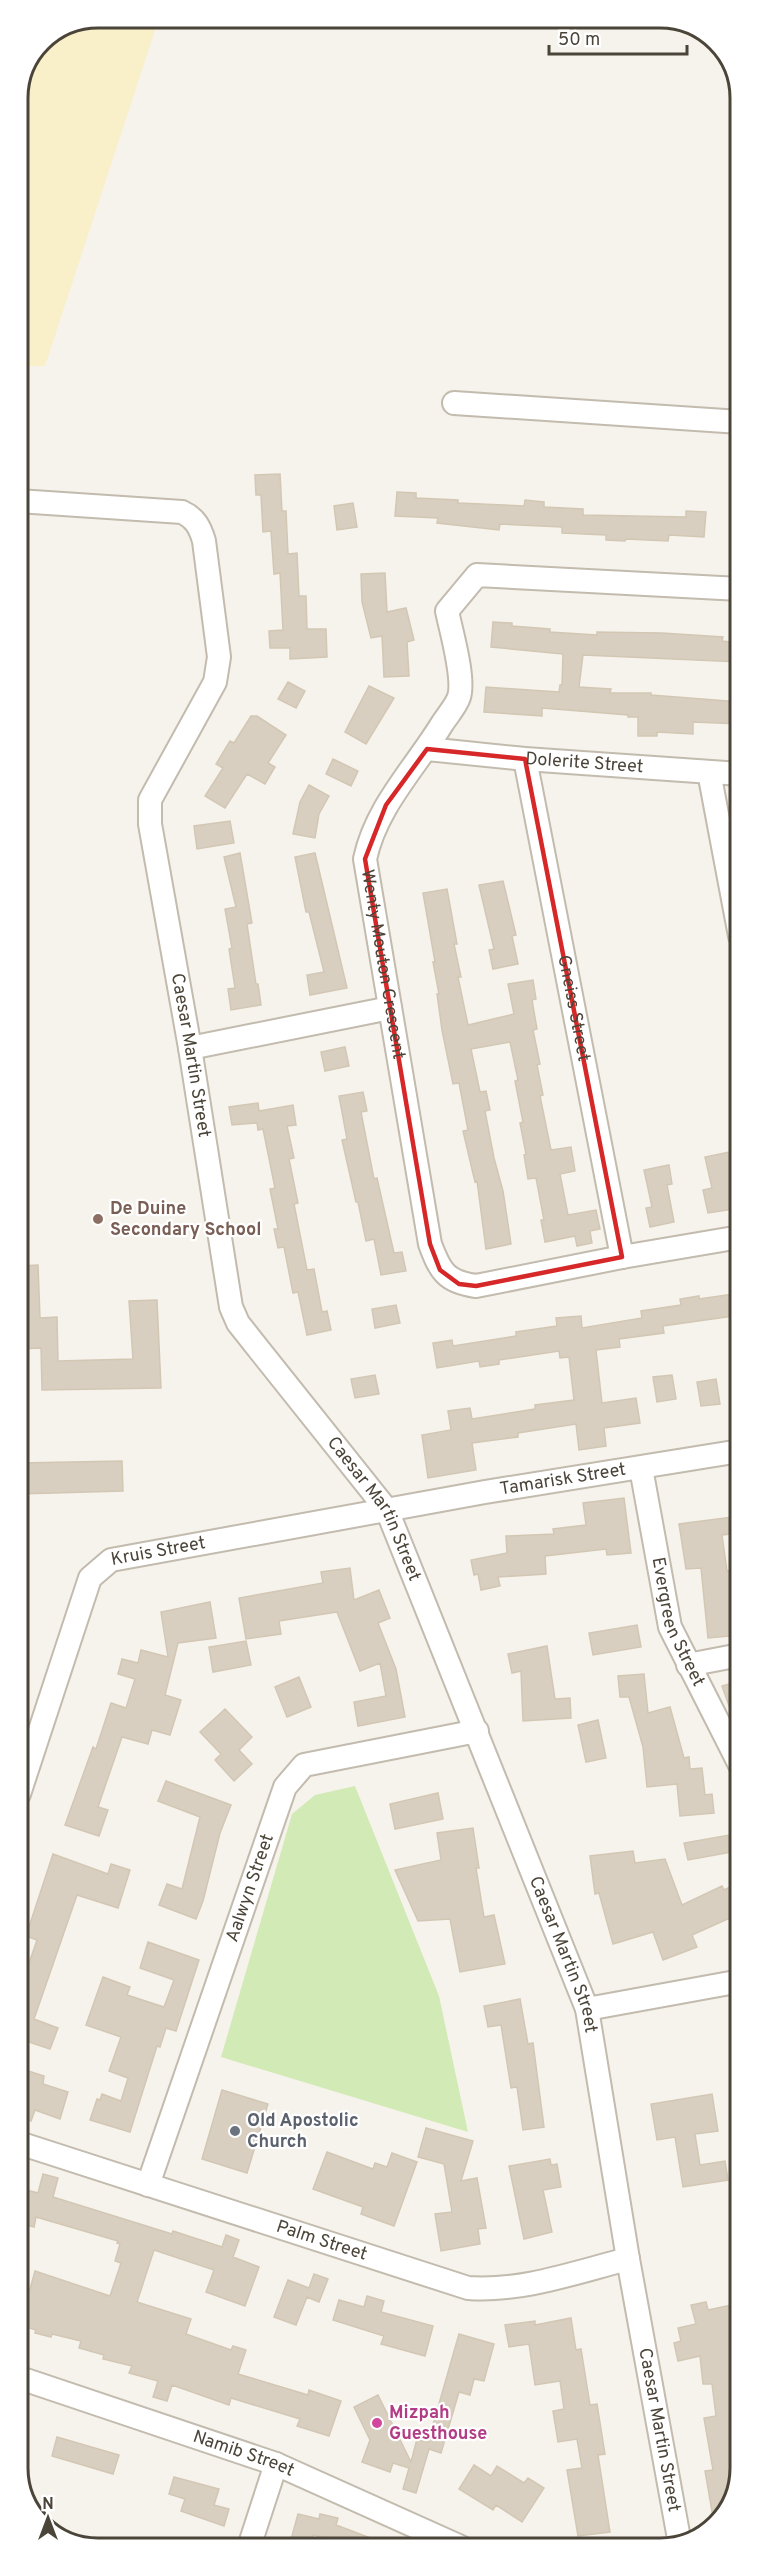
<svg xmlns="http://www.w3.org/2000/svg" width="759" height="2566" viewBox="0 0 759 2566" font-family="Overpass,sans-serif">
<style>
.green{fill:#d2eab5}
.sand{fill:#f9efc9}
.building{fill:#d8cfc1;stroke:#d3c7b4;stroke-width:1.5}
.lines{fill:none;stroke-linecap:round;stroke-linejoin:round}
.minor-casing{stroke:#c2bbae;stroke-width:26}
.minor{stroke:#fff;stroke-width:22}
.marked{fill:none;stroke:#d62828;stroke-width:4.5;stroke-linejoin:round}
.education-dot{fill:#8d6e63;stroke:#fff;stroke-width:2}
.worship-dot{fill:#6b7280;stroke:#fff;stroke-width:2}
.hotel-dot{fill:#d1479c;stroke:#fff;stroke-width:2}
.labels{text-anchor:middle;dominant-baseline:central;stroke-width:4.5;stroke-linejoin:round;paint-order:stroke}
.street-label{font-size:18px;fill:#4b4439;stroke:#fff}
.education-label{font-size:18px;font-weight:bold;fill:#785e54;stroke:#fff;text-anchor:start}
.worship-label{font-size:18px;font-weight:bold;fill:#5b616d;stroke:#fff;text-anchor:start}
.hotel-label{font-size:18px;font-weight:bold;fill:#b23c85;stroke:#fff;text-anchor:start}
.rim{fill:none;stroke:#4b4439;stroke-width:3}
</style>
<rect width="100%" height="100%" fill="#f6f3ec"/>
<path class="green" d="M355 1786 439 1996 468 2132 221 2057 292 1814 315 1795Z"/>
<path class="sand" d="M99 18H159L45 366H18V98L42 41Z"/>
<path class="building" d="M280 474 282 511H286L288 554 297 553 299 596H306L307 629H326L327 657 290 659V648H270L269 631 283 630 280 573 274 574 271 531 263 532 261 495H256L255 475Z
M397 492 416 493V498L458 500V503L524 506 525 500 544 502V507L583 509V515L686 517V511L706 512 704 537 669 535 668 541 626 539 625 541 606 540V535L562 533V527L500 524 499 530 437 523 438 518 395 516Z
M353 503 357 527 337 530 334 506Z
M385 573 387 612 406 608 414 640 407 642 409 676 384 677 382 636 371 638 362 602 361 574Z
M493 622 512 623V626L550 629V632L597 635V632L662 633 723 637 722 641 740 643V662L583 655 579 687 611 689 610 693H651V695L740 702V724L693 722V734L657 732V736H638V717H628V715L542 708V716L484 712 486 687 559 692 560 685H562L563 654 491 647Z
M288 682 305 691 296 708 278 699Z
M369 686 394 698 366 744 345 732Z
M251 716H257L286 735 268 763 275 767 265 784 247 774 225 808 205 796 223 768 216 764 230 741 234 743Z
M333 759 358 771 351 786 326 774Z
M309 785 329 796 319 814 315 838 293 834 300 802Z
M230 821 234 843 197 849 194 826Z
M240 853 252 923 247 924 256 984H258L261 1005 231 1010 228 989 235 988 229 949 232 948 225 909 236 907 224 857Z
M315 853 347 988 310 995 307 975 324 972 309 912H306L295 857Z
M503 881 516 935 512 936 518 964 493 969 489 950 494 949 479 885Z
M447 889 457 944H454L461 977H458L468 1025 514 1014 508 984 533 980 536 999 532 1000 537 1029 533 1030 540 1064 537 1065 543 1095 540 1096 551 1150 571 1147 575 1171 560 1174 568 1215 596 1210 600 1229 590 1231 592 1243 577 1246 575 1236 545 1242 541 1220H544L536 1178 528 1179 524 1155 526 1154 520 1123 523 1122 515 1081 518 1080 510 1042 471 1049 480 1092 486 1091 490 1110 485 1111 494 1158 503 1191 511 1244 486 1249 477 1181 475 1182 463 1131 468 1130 459 1083 453 1084 442 1030 437 994H439L433 962H435L423 893Z
M345 1047 349 1066 325 1071 321 1052Z
M363 1092 367 1111 361 1112 374 1179 377 1178 394 1253 402 1252 406 1271 381 1275 374 1239 366 1241 358 1202H356L342 1140 347 1139 339 1096Z
M258 1103 259 1111 293 1105 296 1125 287 1126 294 1158 289 1159 298 1203 294 1204 307 1270 314 1269 322 1312 327 1311 331 1330 307 1335 298 1292 293 1293 284 1247 278 1248 274 1229H278L270 1189 275 1188 263 1129 258 1130 257 1123 232 1125 229 1107Z
M730 1152 736 1184 740 1183V1208L708 1213 703 1190 712 1188 705 1157Z
M669 1165 672 1184 667 1185 674 1222 650 1227 646 1208 652 1207 644 1170Z
M38 1265 40 1318 57 1317 58 1361 133 1359 129 1301 157 1300 161 1388 42 1390 41 1348 19 1349V1266Z
M740 1293V1315L663 1326 664 1333 619 1339 620 1347 596 1350 602 1403 636 1398 640 1423 604 1428 606 1446 579 1450 576 1424 518 1433V1437L472 1443 476 1470 428 1478 422 1435 451 1430 448 1411 470 1408 472 1419 535 1409V1405L574 1400 569 1357 560 1358 559 1351 499 1360V1364L480 1367 479 1361 437 1368 433 1343 452 1340 453 1346 516 1336V1332L557 1326 556 1318 581 1316 582 1328 642 1318 641 1311 681 1305 680 1299 699 1296V1299Z
M396 1305 400 1323 375 1328 372 1309Z
M375 1375 379 1394 355 1398 351 1379Z
M672 1375 676 1399 657 1402 653 1377Z
M716 1379 720 1404 701 1406 697 1382Z
M122 1461 123 1491 19 1494V1463Z
M624 1498 631 1553 607 1555 606 1549 545 1556 546 1574 498 1577 500 1586 481 1590 478 1574 474 1575 471 1560 507 1553 506 1536 554 1534 553 1529 586 1525 583 1503Z
M740 1516V1533L722 1535 727 1571 740 1569V1635L708 1638 701 1568 686 1569 679 1524Z
M350 1568 354 1600 379 1590 390 1618 378 1623 396 1669 405 1717 358 1726 354 1702 386 1696 380 1663 360 1671 337 1612 279 1621 281 1634 246 1639 239 1598 323 1583 321 1572Z
M210 1602 216 1638 178 1643 165 1695 181 1700 170 1735 152 1730 148 1744 122 1737 98 1807 108 1810 99 1836 65 1825 93 1747 96 1749 111 1703 126 1708 135 1679 118 1674 122 1659 138 1663 141 1650 168 1657 161 1612Z
M637 1625 641 1647 593 1655 589 1633Z
M246 1641 251 1665 213 1672 209 1647Z
M547 1646 555 1699 570 1698 571 1718 523 1721 521 1671 512 1673 508 1654Z
M644 1674 648 1713 670 1707 684 1758 689 1757 690 1769 702 1768 705 1795 712 1794 714 1813 680 1816 677 1784 647 1787 643 1747 629 1697H620L618 1676Z
M299 1677 311 1707 287 1717 275 1687Z
M740 1681V1734H739L722 1686Z
M225 1709 252 1737 239 1750 252 1764 234 1781 215 1760 221 1754 200 1732Z
M598 1720 606 1758 586 1762 578 1725Z
M166 1781 231 1805 220 1833 203 1901 196 1919 159 1905 167 1884 182 1889 200 1817 158 1801Z
M438 1793 443 1819 395 1829 390 1804Z
M473 1828 479 1868H476L484 1917 494 1915 505 1964 460 1972 450 1919 418 1921 395 1870 441 1860 437 1833Z
M735 1834 738 1851 688 1860 684 1843Z
M633 1851 635 1863 665 1859 682 1905 722 1886 724 1890 741 1882V1913L692 1935 697 1947 663 1960 653 1932 613 1944 599 1893 595 1894 590 1856Z
M53 1854 108 1874 111 1864 130 1870 118 1908 77 1895 34 2019 58 2028 50 2049 26 2041 22 2054 19 2053V1992L37 1940 26 1936Z
M148 1942 199 1960 176 2031 166 2028 160 2047 157 2046 130 2132 90 2120 97 2099 100 2100 102 2094 121 2101 128 2078 109 2071 121 2037 86 2025 103 1977 130 1987 127 1995 164 2007 174 1980 140 1968Z
M520 1999 528 2044 533 2043 544 2127 523 2130 517 2087 511 2088 501 2025 488 2027 484 2006Z
M19 2068 44 2076 43 2084 68 2092 60 2119 35 2110 31 2121 19 2117Z
M222 2090 268 2104 247 2173 202 2159Z
M712 2094 718 2131 695 2134 700 2165 725 2161 728 2180 683 2187 675 2137 657 2140 651 2104Z
M426 2128 473 2141 461 2181 477 2178 486 2228 478 2229 480 2244 441 2251 435 2214 452 2212 444 2164 418 2157Z
M327 2152 373 2169 375 2163 387 2167 392 2153 417 2162 394 2226 361 2214 363 2207 313 2189Z
M550 2159 551 2165 557 2164 561 2187 543 2190 552 2232 524 2239 509 2166Z
M43 2174 58 2178 53 2197 172 2234 173 2231 222 2247 226 2235 239 2240 233 2257 259 2267 245 2306 206 2292 214 2270 154 2250 137 2302 191 2319 186 2334 231 2350 233 2346 246 2350 238 2374 308 2395 309 2390 341 2401 329 2436 297 2426 300 2419 231 2398 229 2405 172 2385 167 2401 153 2397 158 2381 129 2373 132 2366 103 2359 104 2355 79 2348 81 2341 52 2334 51 2337 35 2333 36 2330 20 2325 35 2271 110 2296 121 2263 115 2261 120 2244 117 2243 118 2241 36 2217 34 2227 19 2223V2188L38 2193Z
M314 2274 328 2279 319 2302 307 2297 296 2325 274 2317 288 2280 309 2288Z
M367 2296 384 2301 381 2312 433 2326 425 2356 381 2344 384 2336 333 2320 339 2300 364 2307Z
M706 2302 708 2310 741 2303V2330L732 2332 738 2361H741V2395L731 2396 741 2468 724 2517 714 2523 705 2471 713 2470 704 2418 716 2416 712 2384H703L700 2356 678 2361 674 2343 681 2341 678 2328 696 2324 691 2305Z
M571 2318 576 2350 581 2349 590 2405 597 2404 605 2454 598 2455 610 2532 578 2536 567 2470 582 2468 577 2439 558 2442 553 2411 564 2409 560 2381 535 2385 529 2344 509 2347 505 2325 535 2321V2325Z
M459 2334 494 2344 484 2381 474 2379 470 2395 459 2392 441 2453 429 2449 416 2493 403 2489 409 2468 393 2463 390 2472 362 2462 370 2440 354 2407 378 2395 411 2462 417 2439 428 2442Z
M57 2437 119 2455 113 2474 52 2456Z
M474 2465 491 2476 497 2466 524 2483 528 2478 544 2488 522 2522 496 2505 493 2510 459 2489Z
M174 2477 219 2489 214 2505 229 2509 224 2526 181 2511 185 2499 169 2494Z
M298 2514 319 2519 320 2514 338 2518 336 2525 384 2543 383 2547H361L313 2535 310 2547H289Z"/>
<g class="lines">
<defs>
<g id="minor">
<path d="M454 403 740 422"/>
<path id="s1" d="M18 501 182 512C195 518 200 527 204 541L219 657 215 682 150 800V824L190 1048 231 1307 238 1323 253 1342 387 1510 587 2009 628 2259 680 2544"/>
<path id="s2" d="M740 589 477 575 447 611C451 631 465 678 459 697 456 706 447 716 442 724 415 768 376 807 365 859L430 1244C440 1271 446 1282 476 1286L622 1257 740 1237"/>
<path id="s3" d="M427 749 525 759 740 774"/>
<path id="s4" d="M525 759 622 1257"/>
<path d="M709 772 740 936"/>
<path d="M190 1048 390 1008"/>
<path id="s5" d="M641 1468 670 1627 741 1767"/>
<path d="M688 1665 740 1655"/>
<path id="s6" d="M19 1794 90 1578 111 1560 485 1492 740 1451"/>
<path d="M587 2009 741 1981"/>
<path id="s7" d="M19 2143 468 2288C522 2292 576 2272 628 2259"/>
<path id="s8" d="M148 2185 285 1787 304 1765 477 1731"/>
<path id="s9" d="M20 2378 276 2464 461 2547"/>
<path d="M249 2547 276 2464"/>
</g>
</defs>
<use href="#minor" class="minor-casing"/>
<use href="#minor" class="minor"/>
</g>
<path class="marked" d="M427 749 525 759 622 1257 476 1286 459 1284 440 1270 430 1244 365 859 386 805Z"/>
<circle class="education-dot" cx="98" cy="1219" r="6"/>
<circle class="worship-dot" cx="235" cy="2131" r="6"/>
<circle class="hotel-dot" cx="377" cy="2423" r="6"/>
<g class="labels">
<g class="street-label">
<text stroke="none"><textPath href="#s3" startOffset="158">Dolerite Street</textPath></text>
<text stroke="none"><textPath href="#s2" startOffset="693">Wenty Mouton Crescent</textPath></text>
<text stroke="none"><textPath href="#s4" startOffset="254">Gneiss Street</textPath></text>
<text stroke="none"><textPath href="#s1" startOffset="738">Caesar Martin Street</textPath></text>
<text stroke="none"><textPath href="#s6" startOffset="714">Tamarisk Street</textPath></text>
<text stroke="none"><textPath href="#s1" startOffset="1242">Caesar Martin Street</textPath></text>
<text stroke="none"><textPath href="#s6" startOffset="303">Kruis Street</textPath></text>
<text stroke="none"><textPath href="#s5" startOffset="159">Evergreen Street</textPath></text>
<text stroke="none"><textPath href="#s8" startOffset="314">Aalwyn Street</textPath></text>
<text stroke="none"><textPath href="#s1" startOffset="1728">Caesar Martin Street</textPath></text>
<text stroke="none"><textPath href="#s7" startOffset="318">Palm Street</textPath></text>
<text stroke="none"><textPath href="#s1" startOffset="2214">Caesar Martin Street</textPath></text>
<text stroke="none"><textPath href="#s9" startOffset="236">Namib Street</textPath></text>
</g>
<g class="education-label">
<text x="110" y="1209">De Duine<tspan x="110" dy="21">Secondary School</tspan></text>
</g>
<g class="worship-label">
<text x="247" y="2121">Old Apostolic<tspan x="247" dy="21">Church</tspan></text>
</g>
<g class="hotel-label">
<text x="389" y="2413">Mizpah<tspan x="389" dy="21">Guesthouse</tspan></text>
</g>
</g>
<path d="M0 0H759V2566H0ZM98 28H660A70 70 0 0 1 730 98V2468A70 70 0 0 1 660 2538H98A70 70 0 0 1 28 2468V98A70 70 0 0 1 98 28Z" fill="#fff" fill-rule="evenodd"/>
<path class="rim" d="M98 28H660A70 70 0 0 1 730 98V2468A70 70 0 0 1 660 2538H98A70 70 0 0 1 28 2468V98A70 70 0 0 1 98 28Z"/>
<g transform="translate(48 2518)" stroke="#ffffff" stroke-width="4.5" paint-order="stroke">
<path d="M0-4.5L10 22L0 15L-10 22Z" fill="#4b4439"/>
<text y="-9" font-size="16" font-weight="bold" text-anchor="middle" fill="#4b4439">N</text>
</g>
<path d="M549 45v9h138v-9" fill="none" stroke="#4b4439" stroke-width="3"/>
<text x="558" y="45" font-size="18" fill="#4b4439" stroke="#ffffff" stroke-width="4.5" paint-order="stroke">50 m</text>
</svg>
